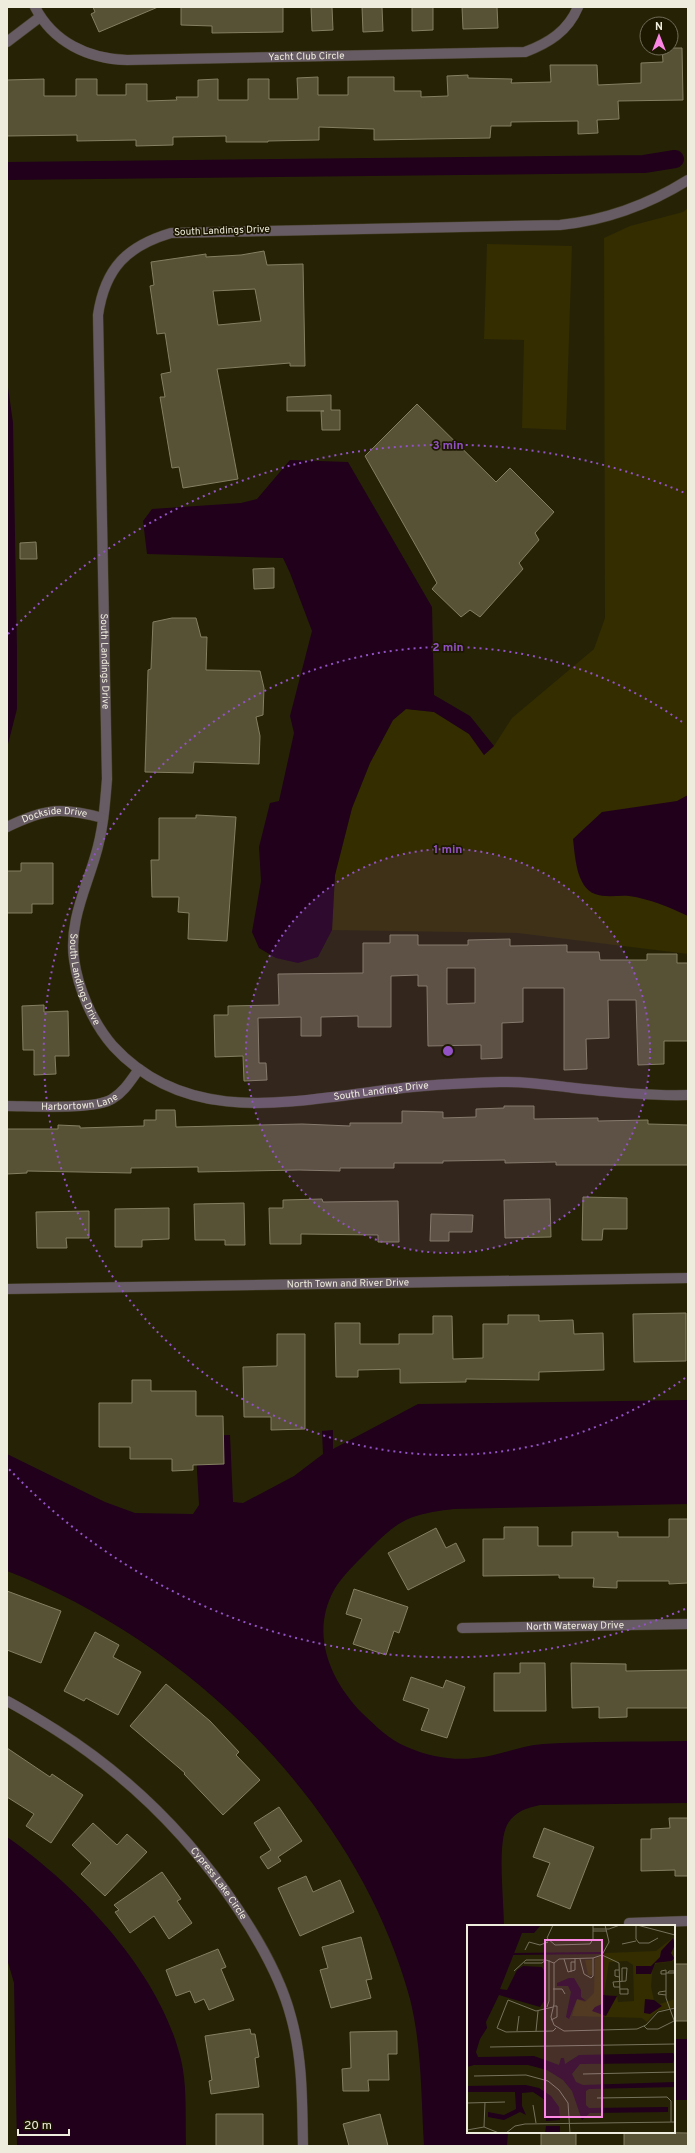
<svg xmlns="http://www.w3.org/2000/svg" width="695" height="2153" viewBox="0 0 695 2153" font-family="Overpass,sans-serif">
<style>
.green{fill:#342d00}
.water{fill:#20001b}
.lines{fill:none;stroke-linecap:round;stroke-linejoin:round}
.canal{stroke:#20001b;stroke-width:18}
.building{fill:#575236;stroke:#847f61;fill-rule:evenodd}
.minor-casing{stroke:#423e24;stroke-width:11}
.minor{stroke:#675b64;stroke-width:10}
.ring{fill:none;stroke:#9252c5;stroke-width:2;stroke-dasharray:2 4}
.labels{text-anchor:middle;dominant-baseline:central;stroke-width:3.5;stroke-linejoin:round;paint-order:stroke}
.street-label{font-size:10px;fill:#eeecdc;stroke:#1d1800}
.inset-river{fill:none;stroke:#20001b;stroke-width:2}
.inset-road{fill:none;stroke:#76735c;stroke-width:1}
.view{fill:#fc86e4;fill-opacity:0.15;stroke:#fc86e4;stroke-width:2}
.inset-edge{fill:none;stroke:#eeecdc;stroke-width:2}
.centre{fill:#9252c5;stroke:#1d1800;stroke-width:2}
.ring-label{font-size:12px;text-anchor:middle;font-weight:bold;fill:#9252c5;stroke:#1d1800;stroke-width:3.5;stroke-linejoin:round;paint-order:stroke}
</style>
<rect width="100%" height="100%" fill="#262206"/>
<path class="green" d="M688 208V954L518 933 332 930 335 875 352 808 370 763 393 720 406 709 434 712 469 734 484 755 494 746 512 718 594 649 605 618 604 238 630 226 683 212Z
M487 244 572 246 566 430 522 428 524 340 484 339Z"/>
<path class="water" d="M7 380 13 423 17 649V709L7 748Z
M290 460 348 462 432 607 434 695 470 716 494 746 484 755 469 734 434 712 406 709 393 720 370 763 352 808 335 875 332 930 318 957 298 963 276 958 259 948 252 932 261 881 259 847 270 803 279 801 294 733 290 716 312 631 290 573 283 558 147 554 143 521 152 509 241 503 257 499Z
M688 795V916C669 907 650 899 629 896 619 895 605 898 595 894 576 887 575 855 573 839L602 812 677 801Z
M688 1400V1504L454 1509C403 1515 397 1522 362 1557 352 1567 341 1578 334 1590 310 1634 330 1680 362 1713 376 1726 389 1740 407 1747 427 1756 453 1761 475 1758 498 1756 519 1746 543 1744 591 1741 640 1742 688 1741V1803L540 1805C526 1808 514 1812 507 1825 497 1845 504 1902 504 1926H468V2132H508L507 2146H424C421 2097 422 2047 410 1999 358 1806 190 1642 7 1571V1454L105 1502 135 1513 193 1514 199 1505 195 1436 230 1435 233 1502 243 1503 294 1476 323 1454 322 1431 333 1430V1449L418 1404Z
M7 1837C77 1886 156 1968 179 2052 188 2082 185 2115 186 2146H17L14 1983 7 1959Z
M674 2039H688V2100H674Z"/>
<g class="lines">
<path class="canal" d="M7 171 644 164 675 159"/>
</g>
<path class="building" d="M93 7H158L99 32 91 14 95 12Z
M181 7H283V32L212 33V26L181 25Z
M311 7H332L333 30 312 31Z
M362 7H382L383 31 363 32Z
M412 7H433V30L412 31Z
M462 7H497L498 28 463 29Z
M662 48H682L683 100 618 101 619 119 597 120 598 133 578 134V121L511 122V126H491L490 138 427 139 374 140V129L319 127V140L268 141V142H226V136L173 137V145L136 146V140L77 141V135L7 136V80L44 79V96H76V79H97V95H126V84H147V101L177 100 176 97H198V80L218 79V100H248V79H269V99H298L297 78 318 77V95H348V77H394V91H421V97L448 96 447 76 468 75V78L512 79 511 83 551 82 550 65H597L598 85 641 83V63L663 62Z
M264 251 267 265 303 264 305 366H290V363L217 369 238 479 183 488 179 467 172 468 160 397H165L161 374 171 372 165 333 157 334 150 286 154 285 151 262 206 254V257L241 255ZM255 289 261 321 218 325 213 291Z
M331 395V410H340V430H322L321 411H324H287V397Z
M417 404 496 482 510 468 554 512 535 533 539 540 519 563 523 569 480 617 470 610 461 617 432 589 437 583 365 456Z
M36 542 37 559H20V543Z
M274 568V588L254 589 253 569Z
M172 618H196L201 637H207L206 670 260 671 264 688 263 715 256 717 260 736 259 764 194 762 193 773 145 772 148 670 151 669 153 622Z
M196 815 236 817 227 941 188 939 189 913 178 912 179 897H152L151 860H159V818H196Z
M21 863H53V904H32V913H7V871H21Z
M390 935H418V945H468V940L510 939V946L567 945V952H599L600 960H647V954H677V963H688V1041H664V1064L638 1065 636 1000H608L609 1038 586 1039 587 1069 564 1070V988H523V1022L502 1023V1058L481 1059V1045L428 1046 427 986H418V975L391 976V1027H358V1016L321 1017V1036H301V1017L258 1018 259 1063H266L267 1080 244 1081 243 1056 215 1057 214 1015H228V1006L279 1005 278 974 363 973V943H390ZM447 968H475V1003L447 1004Z
M44 1005V1012L68 1011 69 1056H55L56 1074 34 1075V1050H23L22 1006Z
M504 1106H534V1119L598 1118V1121L648 1120V1124L688 1125V1165H556V1162L505 1163V1160L443 1161V1163H394V1168H340V1171L299 1170 198 1172V1167L131 1168V1173L27 1171V1173L7 1174V1129H58V1125L80 1126V1128L144 1126V1120H156V1110H175L176 1127 302 1124 350 1126V1123H402V1111L443 1112V1118L476 1117V1109L504 1108Z
M583 1197 627 1198V1229H603L602 1240H582Z
M322 1199 323 1202 398 1201 399 1242H378V1235L301 1234V1244H270L269 1208H283V1200Z
M550 1199 551 1237 505 1238 504 1200Z
M244 1203 245 1245H225V1240H195L194 1204Z
M169 1208V1239L142 1240V1247H115V1209Z
M89 1211V1238H66L67 1248H37L36 1212Z
M431 1214 473 1215 472 1232H449V1241H430Z
M686 1313V1361L634 1362 633 1314Z
M508 1315H539V1321L573 1320 574 1334 603 1333 604 1370 539 1372V1380L466 1379V1382L400 1383V1369L358 1370V1377H336L335 1323H360V1344H399V1334H433V1316H452L453 1359 483 1358V1324H508Z
M277 1334H305V1429L271 1430V1417H244L243 1367 277 1366Z
M132 1380H151V1391H196V1416H223L224 1464 193 1465V1470L172 1471V1459H130V1447H99V1403H132Z
M669 1519H688V1583L669 1584V1581H617V1588L593 1587 594 1578H559V1575L483 1576V1539H504V1527H538V1546H572V1532H618V1537H669Z
M436 1528 446 1548 456 1543 465 1561 408 1590 388 1553Z
M354 1589 408 1607 399 1633 394 1631 386 1655 353 1644 362 1619 346 1614Z
M7 1591 61 1611 41 1663 7 1650Z
M95 1632 119 1645 113 1657 141 1672 118 1715 86 1698 84 1701 64 1691Z
M520 1663H545L546 1711H494V1673H520Z
M571 1663 626 1664V1671L688 1670V1708H627V1717L599 1718V1707L572 1708Z
M411 1677 443 1688 446 1680 465 1687 447 1738 421 1730 429 1709 403 1700Z
M166 1684 210 1721 239 1752 236 1755 260 1780 223 1815 184 1774 185 1773 130 1726Z
M7 1748 50 1777 52 1774 83 1795 51 1843 26 1826 34 1814 7 1797Z
M279 1807 302 1841 278 1857 281 1861 268 1869 260 1857 271 1850 254 1823Z
M669 1818H688V1876H675V1870L641 1871V1839H651V1829L670 1828Z
M93 1823 117 1845 127 1834 147 1852 105 1896 81 1874 91 1863 72 1845Z
M544 1828 594 1847 570 1909 537 1896 550 1863 533 1857Z
M162 1872 181 1899 177 1901 192 1923 169 1939 154 1916 130 1933 115 1912 119 1910 114 1905Z
M306 1876 313 1892 340 1880 354 1912 300 1936 278 1888Z
M361 1937 372 1979 366 1980 371 1998 331 2008 320 1970 328 1968 322 1947Z
M218 1949 226 1967 221 1969 234 2000 209 2010 204 1999 195 2003 190 1991 176 1996 166 1970Z
M674 1964H688V2021H674Z
M250 2029 251 2034H255L259 2057 255 2058 259 2087 211 2094 209 2081 212 2080 205 2036Z
M397 2031V2054H388L389 2080H368L369 2091H343L342 2069 351 2068 350 2032Z
M216 2114H263V2146H216Z
M380 2114 388 2146H349L343 2124Z
M541 2132H576V2146H541Z
M624 2132 688 2133V2146H624Z"/>
<g class="lines">
<defs>
<g id="minor">
<path id="s1" d="M35 7C53 42 88 59 127 60L525 52C549 43 568 31 578 7"/>
<path d="M7 42 40 17"/>
<path id="s2" d="M688 180C648 205 608 220 560 225L171 233C127 246 105 268 98 315L107 779C105 805 103 832 95 857 85 891 69 923 74 959 78 989 93 1023 113 1046 189 1129 297 1100 395 1089 430 1084 465 1083 500 1082 525 1081 550 1085 574 1088 612 1092 650 1096 688 1095"/>
<path id="s3" d="M7 827C46 808 62 807 103 818"/>
<path id="s4" d="M7 1106C30 1106 95 1110 112 1099 124 1092 131 1080 139 1069"/>
<path id="s5" d="M7 1289 688 1278"/>
<path id="s6" d="M462 1628 688 1624"/>
<path id="s7" d="M7 1701C24 1710 40 1720 56 1730 130 1777 190 1837 238 1909 260 1942 281 1978 291 2017 303 2060 302 2102 303 2146"/>
<path d="M629 1923 688 1921"/>
</g>
</defs>
<use href="#minor" class="minor-casing"/>
<use href="#minor" class="minor"/>
</g>
<circle cx="448" cy="1051" r="202" fill="#9252c5" fill-opacity=".12"/>
<g class="ring">
<circle cx="448" cy="1051" r="202"/>
<path d="M685 1378A404 404 0 1 1 685 724"/>
<path d="M685 1609A606 606 0 0 1 8 1468M8 634A606 606 0 0 1 685 493"/>
</g>
<g class="labels">
<g class="street-label">
<text stroke="none"><textPath href="#s1" startOffset="291">Yacht Club Circle</textPath></text>
<text transform="translate(222 231) rotate(-2)">South Landings Drive</text>
<text stroke="none"><textPath href="#s2" startOffset="990">South Landings Drive</textPath></text>
<text stroke="none"><textPath href="#s3" startOffset="50">Dockside Drive</textPath></text>
<text stroke="none"><textPath href="#s2" startOffset="1314">South Landings Drive</textPath></text>
<text stroke="none"><textPath href="#s2" startOffset="1673">South Landings Drive</textPath></text>
<text stroke="none"><textPath href="#s4" startOffset="73">Harbortown Lane</textPath></text>
<text stroke="none"><textPath href="#s5" startOffset="341">North Town and River Drive</textPath></text>
<text stroke="none"><textPath href="#s6" startOffset="113">North Waterway Drive</textPath></text>
<text stroke="none"><textPath href="#s7" startOffset="282">Cypress Lake Circle</textPath></text>
</g>
</g>
<g transform="translate(467 1925)">
<rect width="208" height="208" fill="#262206"/>
<path d="M208 11V36L186 39 184 61 187 76 193 79 208 74V82L190 86 180 97 175 93 105 91 110 74 118 77 127 68 128 34 139 28 189 26ZM160 36 166 40 167 76 151 77 150 71 137 70 142 37ZM118 35H125V50H121Z" fill="#342d00" fill-rule="evenodd"/>
<path d="M0 0H74L67 8H55L33 64 40 65 50 45 56 41 75 42 79 50V73L73 82 32 70 19 97 20 103 13 114 9 127 11 132 67 131 92 140 94 133H97L98 139 112 130 206 128 208 130 206 138 113 139 105 149 109 157 116 160 208 157V162L122 164 119 166V180L122 183 201 182V187L123 188 115 195 105 166 96 155 80 145 61 140H7L0 142ZM206 13 208 20 204 28 207 33 205 36 188 38 184 49H169V41H184L193 32 194 26ZM102 53H107L114 65V72L119 76 110 74 102 94 99 92 104 67 101 61H90V58ZM136 70 150 71 139 91 125 86 128 82 135 79ZM178 74 187 75 195 81 183 89 177 88ZM59 160 72 163 84 171 92 182 93 195 79 196 78 175 66 167 55 168V181L59 190 53 187 37 195 21 192V187L37 190 49 184 48 167H0V161ZM79 201H93V208H78Z" fill="#20001b"/>
<path class="inset-river" d="M46 29 134 28"/>
<path class="inset-road" d="M86 0 80 13 88 20 123 19 126 14V0M138 0 142 17 135 30 126 33 92 34 87 38V79L84 92 87 100 97 106 170 104 179 100 191 87 208 83M169 0V14L172 18H182L191 13M170 0 208 10M126 4H142L153 0M126 6H140M155 19 169 16M58 25 62 17 73 20 81 17M135 30 152 38 153 69H161V64H153M97 34 101 47 108 45V34M113 34 117 49 124 53 126 51V33M57 38H75L79 35M47 46 59 35H79L87 38M104 47V37H108M199 48H207L208 46H202L201 48M199 49H194V46L199 45V73L208 98M152 52 148 51V45H152M153 62H147L146 57 159 56 160 43H155V56M86 64H95L98 69M199 66 192 67 191 69 199 70M80 82 82 76V35M86 82 69 86 41 75 30 103 39 107 86 106 89 103M84 95 90 92V81H87M177 101 180 104H191L207 96M50 106 52 91M69 106 71 86M23 122 208 119M116 149 208 147M7 151 59 150 81 156 92 165 101 178 103 208M130 173 200 172 204 176V197M0 178 38 177M66 180 69 198M17 202 18 177M0 205 17 202 32 208M39 208 48 201 58 199 208 197"/>
<path class="view" d="M78 15H135V192H78Z"/>
<rect width="208" height="208" class="inset-edge"/>
</g>
<circle cx="448" cy="1051" r="6" class="centre"/>
<g class="ring-label">
<text x="448" y="449">3 min</text>
<text x="448" y="651">2 min</text>
<text x="448" y="853">1 min</text>
</g>
<rect width="695" height="2153" fill="none" stroke="#eeecdc" stroke-width="16"/>
<g transform="translate(659 36)"><circle r="19" fill="#1d1800" stroke="#716d58"/>
<path d="M0-3L7 15L0 10L-7 15Z" fill="#fc86e4"/>
<text y="-6" font-size="11" font-weight="bold" text-anchor="middle" fill="#eeecdc">N</text>
</g>
<path d="M18 2129v6h51v-6" fill="none" stroke="#eeecdc" stroke-width="2"/>
<text x="24" y="2129" font-size="12" fill="#eeecdc" stroke="#1d1800" stroke-width="3" paint-order="stroke">20 m</text>
</svg>
